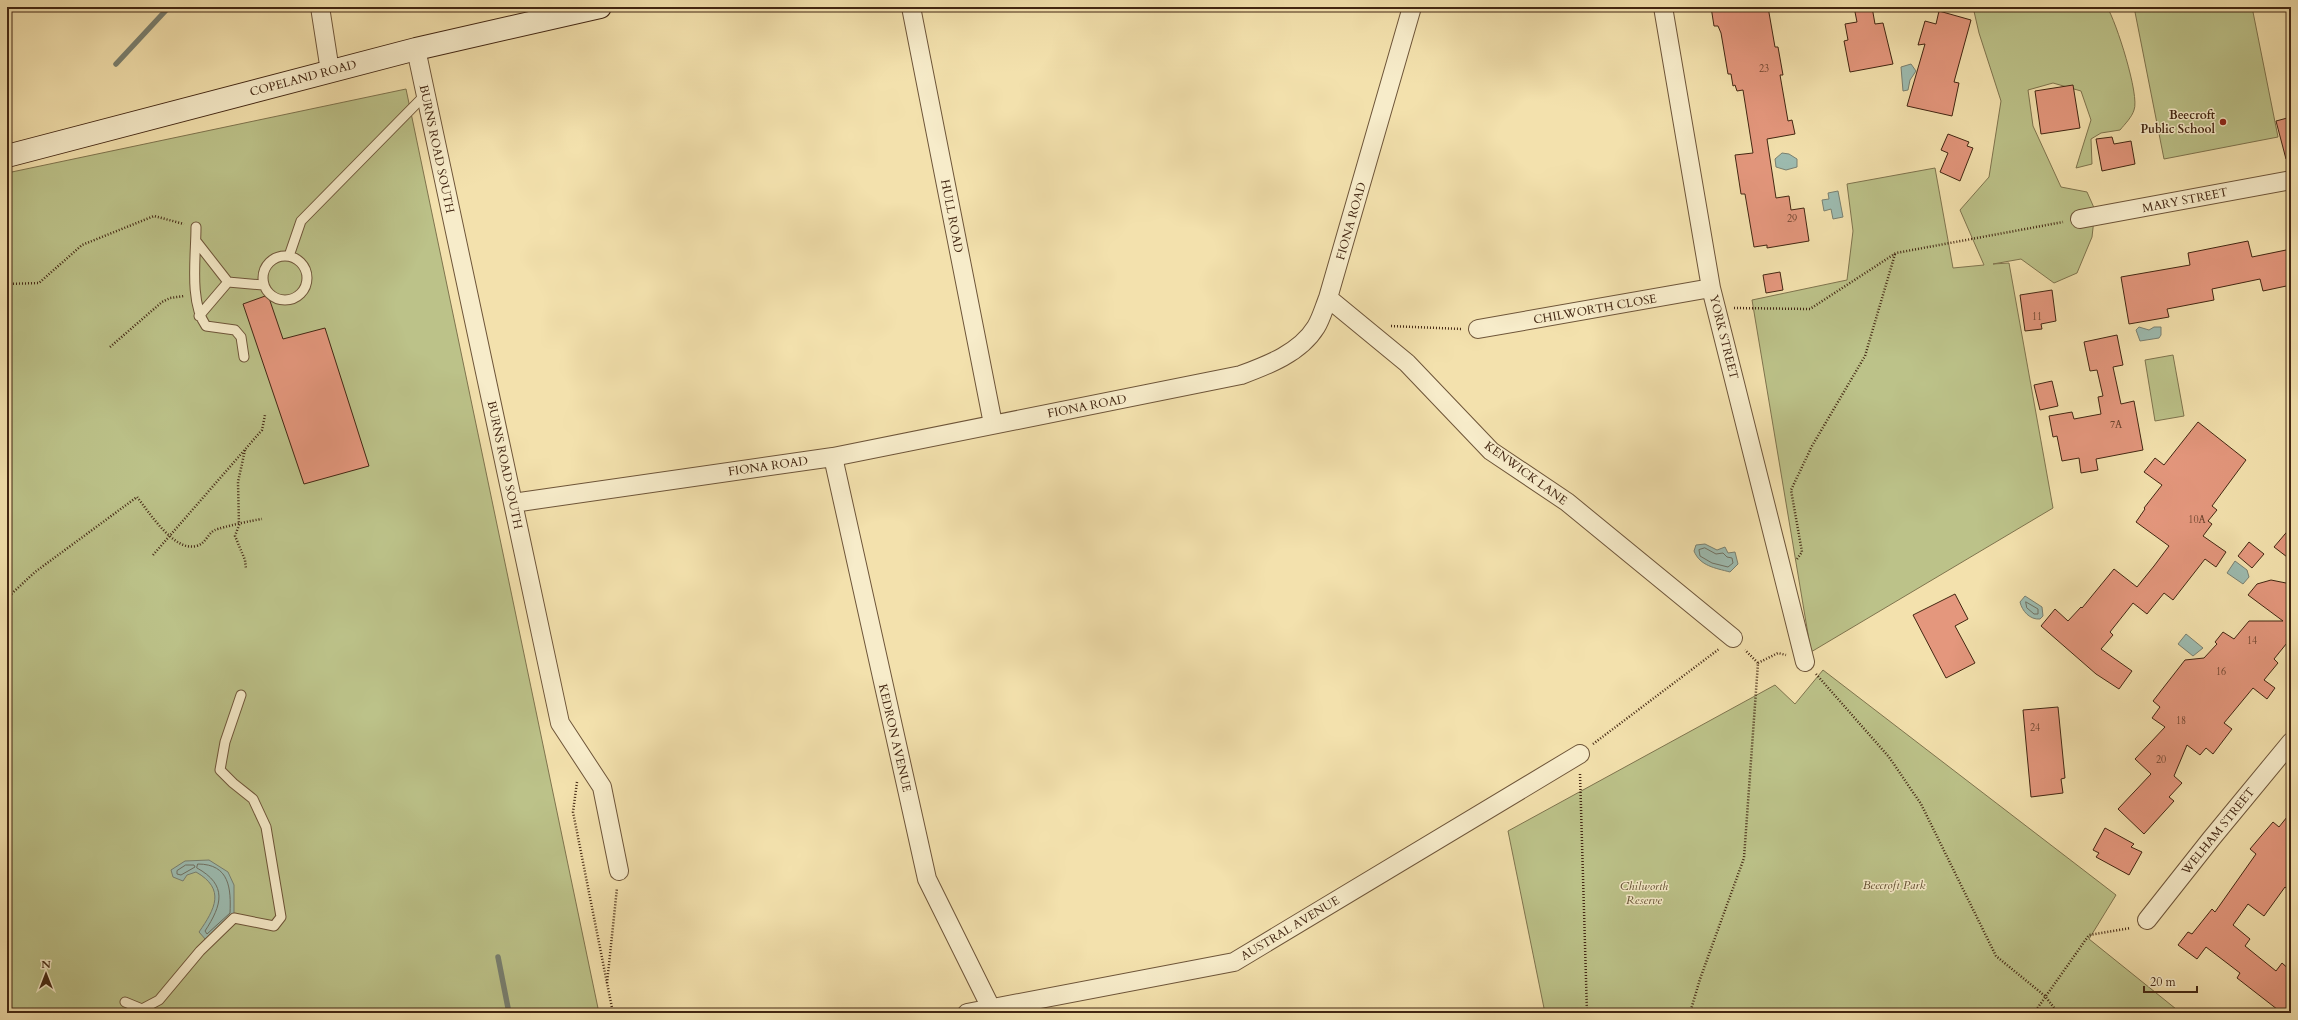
<svg xmlns="http://www.w3.org/2000/svg" width="2298" height="1020" viewBox="0 0 2298 1020" font-family="Cardo,serif">
<style>
.green{fill:#bcc289;stroke:#7f744e}
.water{fill:#9dbcb1;stroke:#798071}
.lines{fill:none;stroke-linecap:round;stroke-linejoin:round}
.shore{stroke:#707162;stroke-width:1}
.stream{stroke:#798071;stroke-width:5.5}
.building{fill:#e4977d;stroke:#422612}
.service-casing{stroke:#6e5539;stroke-width:11}
.minor-casing{stroke:#6e5539;stroke-width:20}
.secondary-casing{stroke:#422612;stroke-width:24}
.path{stroke:#422612;stroke-width:2.5;stroke-dasharray:1 2;stroke-linecap:butt}
.service{stroke:#f7ecca;stroke-width:9}
.minor{stroke:#f7ecca;stroke-width:18}
.secondary{stroke:#f7ecca;stroke-width:22}
.poi-dot{fill:#8f2418;stroke:#f7ecca;stroke-width:1.5}
.labels{text-anchor:middle;dominant-baseline:central;stroke-width:3;stroke-linejoin:round;paint-order:stroke}
.number-label{font-size:10px;fill:#6a422d}
.street-label{font-size:12px;fill:#422612;stroke:#f7ecca}
.poi-label{font-size:12px;font-weight:bold;fill:#422612;stroke:#f7ecca;text-anchor:end}
.park-label{font-size:12px;font-style:italic;fill:#604d30;stroke:#f7ecca}
</style>
<rect width="100%" height="100%" fill="#f3e1ad"/>
<filter id="stains"><feTurbulence type="fractalNoise" baseFrequency=".005" numOctaves="4"/><feColorMatrix values="0 0 0 0 .2 0 0 0 0 .09 0 0 0 0 .02 0 0 0 .5 -.17"/></filter>
<radialGradient id="worn" r=".72"><stop offset=".6" stop-color="#630" stop-opacity="0"/><stop offset="1" stop-color="#630" stop-opacity=".3"/></radialGradient>
<path class="green" d="M1973 7H2107C2116 21 2140 96 2134 110 2132 117 2125 124 2120 130L2101 133 2091 139 2092 164 2076 168 2091 120 2081 91 2053 83 2028 90 2033 126 2061 187 2087 192 2095 210 2092 237 2077 273 2054 283 2021 259 1993 264 2009 263 2053 508 1811 652 1752 300 1847 280 1853 231 1847 184 1935 168 1953 268 1984 265 1960 210 1989 177 2001 101 1979 33Z
M2134 7H2252L2278 137 2164 159Z
M406 89 599 1013H7V173Z
M2173 355 2184 416 2155 421 2145 360Z
M1823 670 2116 895 2089 939 2181 1013H1545L1508 831 1775 685 1795 704Z"/>
<path class="water" d="M1911 64 1916 71 1910 80 1908 90 1903 91 1901 67Z
M1782 153 1789 154 1797 159V167L1786 170 1776 167 1775 159Z
M1838 191 1843 217 1833 219 1831 209 1824 211 1822 200 1829 199 1828 193Z
M2139 327 2149 330 2154 327H2161V335L2159 338 2140 341 2136 330Z
M1705 544 1717 550 1725 547 1728 553 1735 552 1738 564 1730 572C1715 568 1700 566 1694 551L1696 545Z
M2235 561 2247 570 2249 577 2243 584 2227 573Z
M2025 596 2042 607 2043 616 2040 619C2030 620 2022 611 2020 602Z
M2186 634 2203 648 2193 656 2178 644Z
M209 860 228 872 234 885V916L206 940 199 932C215 909 226 889 196 872L187 875 183 881 173 877 171 870 185 861Z"/>
<g class="lines">
<path class="shore" d="M1705 548 1716 554 1723 553 1727 557 1732 558 1733 563 1728 567 1712 563 1700 556 1699 550Z
M2026 602 2038 609V614H2034L2027 608Z
M198 864C230 864 231 889 230 913L207 934 205 931C222 905 228 885 197 868Z
M186 865H194L195 867 181 875 177 874V871Z"/>
<path class="stream" d="M116 64 169 7
M498 957 509 1013"/>
</g>
<path class="building" d="M1711 7H1768L1775 47H1778L1783 75H1780L1788 121 1792 120 1795 134 1767 139 1776 198 1789 196 1791 210 1804 208 1809 241 1767 248V245L1754 247 1745 194H1741L1735 155 1753 153 1743 90 1737 91 1735 85 1733 86 1731 74H1728L1721 33 1718 26H1714Z
M1854 7H1872L1875 24 1883 23 1893 64 1850 72 1844 41 1848 40 1845 24 1857 22Z
M1939 11 1971 20 1954 82 1959 83 1952 116 1907 106 1925 44 1918 45 1925 21 1936 24Z
M2073 85 2080 128 2041 134 2035 91Z
M2291 117V158L2286 159 2276 121Z
M1948 134 1969 142 1967 146 1973 148 1960 181 1940 172 1948 153 1941 150Z
M2112 137 2114 144 2131 141 2135 164 2102 171 2096 139Z
M2248 241 2252 257 2291 249V285L2263 291 2260 279 2212 289 2214 300 2167 309 2169 317 2129 324 2121 277 2190 265 2188 253Z
M1780 272 1783 290 1766 293 1763 275Z
M2052 290 2056 321 2041 324 2042 329 2025 331 2020 295Z
M268 295 283 339 325 328 369 466 304 484 243 304Z
M2117 335 2123 365 2113 367 2121 404 2134 401 2143 450 2096 459 2098 470 2081 473 2079 458 2062 461 2057 436 2053 437 2049 416 2072 412 2074 419 2101 414 2098 397 2103 396 2097 370 2090 371 2084 342Z
M2052 381 2058 406 2040 410 2034 385Z
M2198 422 2246 460 2212 506 2217 510 2208 521 2212 524 2203 536 2226 552 2216 567 2205 559 2173 600 2164 593 2147 614 2133 603 2110 632 2113 635 2101 649 2132 671 2119 689 2096 674 2041 626 2055 609 2068 621 2081 607 2082 608 2114 569 2137 587 2154 566 2169 546 2136 522 2145 509 2144 508 2162 485 2144 472 2155 458 2164 465Z
M2291 527V560L2274 547Z
M2249 542 2264 554 2252 568 2238 556Z
M2271 580 2291 584V638L2274 659 2278 663 2264 680 2275 688 2267 699 2253 688 2224 723 2232 729 2213 754 2206 748 2200 755 2187 745 2174 776 2182 783 2169 797 2174 801 2144 834 2118 809 2151 774 2135 759 2165 727 2152 718 2160 707 2153 701 2185 660 2204 658 2217 644 2215 642 2223 632 2234 639 2249 621H2283L2248 595 2257 584Z
M1955 594 1968 619 1955 626 1975 663 1946 678 1913 615Z
M2058 707 2065 778 2061 779 2063 793 2031 797 2023 710Z
M2291 812V892L2285 887 2264 916 2248 904 2233 925 2250 939 2245 946 2276 971 2282 963 2291 971V1013H2282L2237 978 2240 973 2206 947 2197 959 2178 945 2188 932 2192 934 2212 909 2215 912 2256 854 2250 849 2273 822 2279 827Z
M2105 828 2134 844 2131 847 2142 852 2129 875 2096 857 2099 853 2093 850Z"/>
<g class="lines">
<defs>
<path id="service" d="M196 227C196 256 189 302 206 326L235 330 241 337 244 357
M196 241 228 282 263 285
M263 278a22 22 0 1 1 44 0a22 22 0 1 1-44 0Z
M289 256 301 221 425 95
M199 316 228 282
M125 1002 142 1009 159 1000 200 951 234 918 274 926 281 917 266 827 253 799 233 783 220 770 225 742 241 695"/>
<path id="minor" d="M320 7 330 71
M911 7 993 424
M1663 7 1711 288 1805 662
M416 49 560 723 602 787 619 871
M2080 219 2291 180
M1328 298 1407 363 1491 451 1567 502 1733 638
M1478 329 1711 288
M833 457 927 879 991 1008
M513 503 833 457 1241 375C1268 365 1300 353 1316 327 1321 319 1324 308 1328 298L1412 7
M2147 920 2211 839 2291 742
M967 1013 1234 962 1580 754"/>
<path id="secondary" d="M7 156 416 49 600 7"/>
</defs>
<use href="#service" class="service-casing"/>
<use href="#minor" class="minor-casing"/>
<use href="#secondary" class="secondary-casing"/>
<path class="path" d="M7 284 39 283 82 245 154 216 184 224
M1734 308 1810 309 1896 253 2063 222
M1391 326 1462 329
M110 347 162 302 170 298 184 296
M245 450 238 482 239 525 235 536 245 560 246 569
M153 555 262 430 265 415
M1797 559 1802 552 1791 490 1812 446 1865 356 1895 254
M7 598 35 572 137 497C149 512 174 552 196 546 206 544 207 534 215 530 222 527 254 520 262 519
M1758 663 1778 653 1786 655
M1816 674 1889 757 1921 804 1996 956 2045 996 2058 1013
M1593 744 1719 649
M1580 774 1587 1013
M577 782 573 812 613 1013
M607 983 617 888
M1690 1013 1700 979 1744 858 1758 663 1745 650
M2034 1013 2089 935 2131 928"/>
<use href="#service" class="service"/>
<use href="#minor" class="minor"/>
<use href="#secondary" class="secondary"/>
</g>
<circle class="poi-dot" cx="2223" cy="122" r="4"/>
<g class="labels">
<g class="number-label">
<text x="1764" y="69">23</text>
<text x="1792" y="219">29</text>
<text x="2037" y="317">11</text>
<text x="2116" y="425">7A</text>
<text x="2197" y="520">10A</text>
<text x="2252" y="641">14</text>
<text x="2221" y="672">16</text>
<text x="2181" y="721">18</text>
<text x="2035" y="728">24</text>
<text x="2161" y="760">20</text>
</g>
<g class="street-label">
<text transform="translate(303 78) rotate(-15)">COPELAND ROAD</text>
<text transform="translate(437 149) rotate(78)">BURNS ROAD SOUTH</text>
<text transform="translate(2185 200) rotate(-11)">MARY STREET</text>
<text transform="translate(952 216) rotate(79)">HULL ROAD</text>
<text transform="translate(1351 221) rotate(-74)">FIONA ROAD</text>
<text transform="translate(1595 309) rotate(-10)">CHILWORTH CLOSE</text>
<text transform="translate(1724 337) rotate(76)">YORK STREET</text>
<text transform="translate(1087 406) rotate(-11)">FIONA ROAD</text>
<text transform="translate(505 465) rotate(78)">BURNS ROAD SOUTH</text>
<text transform="translate(768 466) rotate(-8)">FIONA ROAD</text>
<text transform="translate(1526 473) rotate(36)">KENWICK LANE</text>
<text transform="translate(895 738) rotate(77)">KEDRON AVENUE</text>
<text transform="translate(2218 831) rotate(-51)">WELHAM STREET</text>
<text transform="translate(1290 928) rotate(-31)">AUSTRAL AVENUE</text>
</g>
<g class="poi-label">
<text x="2215" y="115">Beecroft<tspan x="2215" dy="14">Public School</tspan></text>
</g>
<g class="park-label">
<text x="1894" y="885">Beecroft Park</text>
<text x="1644" y="886">Chilworth<tspan x="1644" dy="14">Reserve</tspan></text>
</g>
</g>
<rect width="2298" height="1020" fill="none" stroke="#f3e1ad" stroke-width="24"/>
<rect x="8" y="8" width="2282" height="1004" fill="none" stroke="#422612" stroke-width="2"/>
<rect x="12" y="12" width="2274" height="996" fill="none" stroke="#422612"/>
<g transform="translate(46 974)" stroke="#f7ecca" stroke-width="3" paint-order="stroke">
<path d="M0-3L7 15L0 10L-7 15Z" fill="#422612"/>
<text y="-6" font-size="11" font-weight="bold" text-anchor="middle" fill="#422612">N</text>
</g>
<path d="M2144 986v6h53v-6" fill="none" stroke="#422612" stroke-width="2"/>
<text x="2150" y="986" font-size="12" fill="#422612" stroke="#f7ecca" stroke-width="3" paint-order="stroke">20 m</text>
<rect width="100%" height="100%" filter="url(#stains)"/>
<rect width="100%" height="100%" fill="url(#worn)"/>
</svg>
